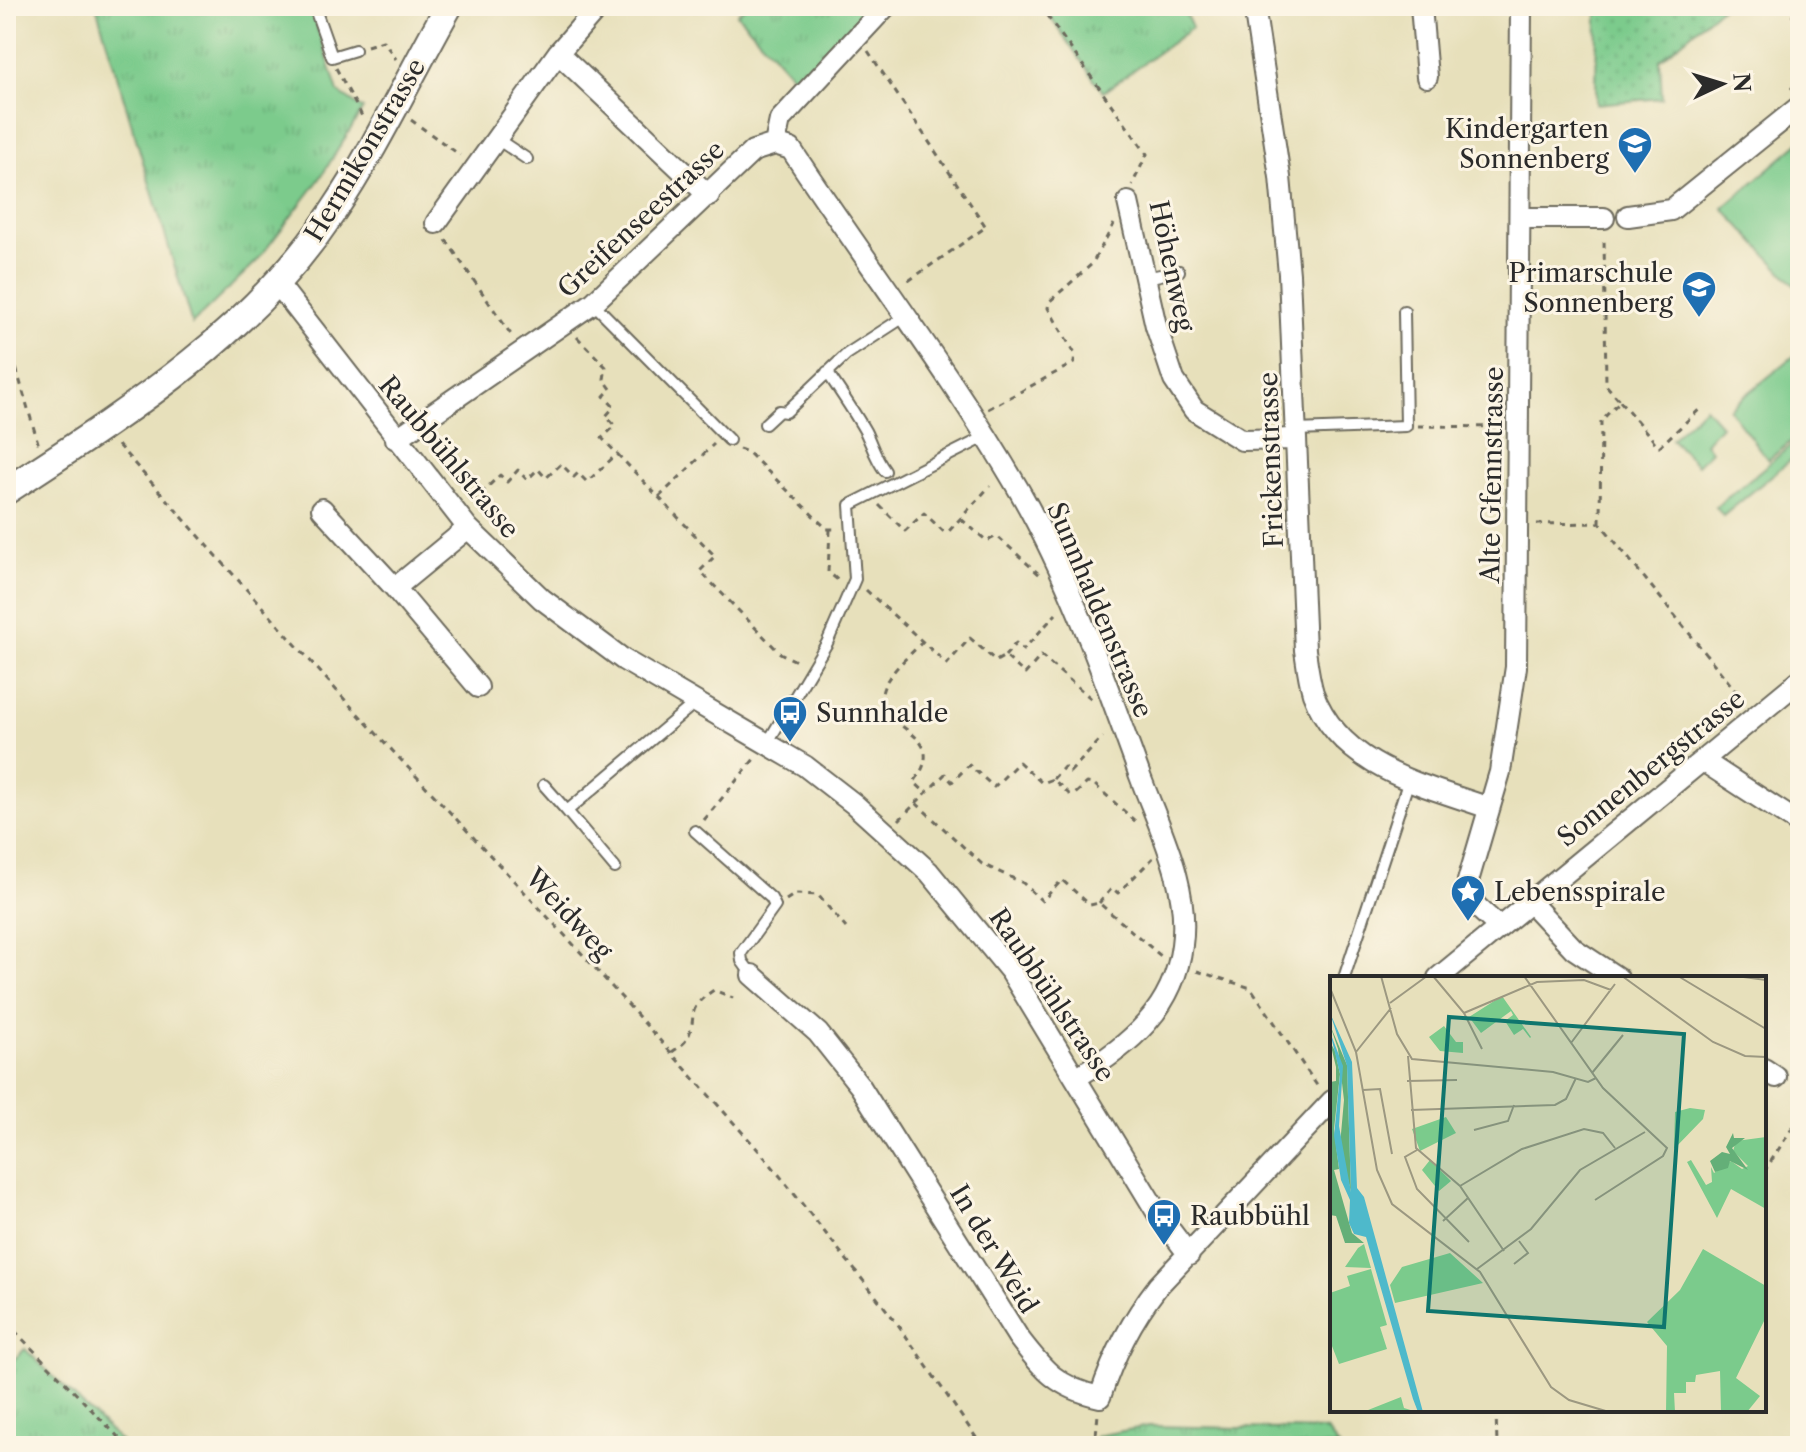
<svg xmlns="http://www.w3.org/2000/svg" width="1806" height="1452" viewBox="0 0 1806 1452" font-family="'Libre Caslon Text',serif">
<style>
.grass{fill:url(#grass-tufts);stroke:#537b5c;stroke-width:2}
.park{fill:#7bcb8c;stroke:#537b5c;stroke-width:2}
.garden{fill:url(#garden-dots);stroke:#537b5c;stroke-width:2}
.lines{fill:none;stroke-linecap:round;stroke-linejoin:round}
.service-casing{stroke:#6d6a5d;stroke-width:14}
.minor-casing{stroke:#6d6a5d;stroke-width:24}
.tertiary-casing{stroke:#6d6a5d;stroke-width:30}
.path{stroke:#6d6a5d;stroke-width:3;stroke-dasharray:6 6;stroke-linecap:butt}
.service{stroke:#fff;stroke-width:10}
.minor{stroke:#fff;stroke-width:20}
.tertiary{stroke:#fff;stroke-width:26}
.labels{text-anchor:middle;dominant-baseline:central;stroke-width:6;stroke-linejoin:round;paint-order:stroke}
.poi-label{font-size:26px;fill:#2b2b2b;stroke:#fcf5e5;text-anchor:start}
.street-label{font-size:26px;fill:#2b2b2b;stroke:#fcf5e5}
.inset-road{fill:none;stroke:#9c9881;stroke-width:2}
.view{fill:#0f766e;fill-opacity:0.15;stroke:#0f766e;stroke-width:4}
.inset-edge{fill:none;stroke:#2b2b2b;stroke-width:4}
</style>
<defs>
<pattern id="grass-tufts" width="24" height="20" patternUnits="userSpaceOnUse" patternTransform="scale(2)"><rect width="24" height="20" fill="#7bcb8c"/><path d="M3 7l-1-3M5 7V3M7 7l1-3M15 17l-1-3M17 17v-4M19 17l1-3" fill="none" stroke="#6aae79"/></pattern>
<pattern id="garden-dots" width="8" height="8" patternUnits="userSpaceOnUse" patternTransform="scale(2)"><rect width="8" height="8" fill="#7bcb8c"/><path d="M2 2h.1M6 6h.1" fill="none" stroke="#6aae79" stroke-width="1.8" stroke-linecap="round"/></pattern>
</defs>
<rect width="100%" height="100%" fill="#fcf5e5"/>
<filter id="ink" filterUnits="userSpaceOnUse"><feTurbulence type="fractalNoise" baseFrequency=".0125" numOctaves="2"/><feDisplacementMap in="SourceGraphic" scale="16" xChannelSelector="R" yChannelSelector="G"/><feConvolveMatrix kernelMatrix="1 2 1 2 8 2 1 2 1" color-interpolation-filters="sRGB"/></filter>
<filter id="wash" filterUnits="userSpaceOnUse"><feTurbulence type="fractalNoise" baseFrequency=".006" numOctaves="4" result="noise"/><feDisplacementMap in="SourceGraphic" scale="32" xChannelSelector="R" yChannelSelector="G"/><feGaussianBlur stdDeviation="1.8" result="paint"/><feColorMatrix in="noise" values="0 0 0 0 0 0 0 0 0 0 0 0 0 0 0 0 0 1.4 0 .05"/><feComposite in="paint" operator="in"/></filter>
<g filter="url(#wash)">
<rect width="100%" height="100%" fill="#e7e0bb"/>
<path class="grass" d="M96 6H311L338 92 363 109 319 180 257 261 192 324Z
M746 6H881L803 88 737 14Z
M1043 6H1182L1192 28 1103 92Z
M25 1349 125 1446H6V1367Z
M1149 1426 1326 1430 1339 1446H1095L1096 1436Z"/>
<path class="park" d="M1800 142V291L1723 208Z
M1800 351V434L1768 460 1729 409Z
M1705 407 1721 425 1705 443 1711 451 1697 465 1671 439Z
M1800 438V452L1723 516 1716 507Z"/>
<path class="garden" d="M1597 6H1723L1660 60 1662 98 1596 104Z"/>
</g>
<g filter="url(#ink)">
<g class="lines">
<defs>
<path id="service" d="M314 6 332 57 355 50
M497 139 527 159
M1146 278 1179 271
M593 303 729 440
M827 372C840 391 853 410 865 431 872 445 875 458 885 471
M765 424 779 411 786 412 847 354 904 317
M1296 430 1406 426 1404 311
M768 742 827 643 855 579 850 505 985 437
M544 785 567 811
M695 831 771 898 775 906 741 953 742 961 752 975
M615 868 567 811 696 702
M1344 978 1409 780"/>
<path id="minor" d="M1254 6 1280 177 1289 274 1305 650C1307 664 1309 680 1313 693 1341 768 1421 784 1489 808
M1421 6 1427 77
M558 53 709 196
M775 144 791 149C866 263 951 373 1020 492 1071 581 1105 680 1140 776 1160 830 1190 886 1182 945 1174 1009 1129 1046 1077 1077
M775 144 780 120 886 6
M1128 202 1156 326 1174 380 1194 410 1242 440 1296 439
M1628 216 1671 210 1800 106
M1520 218H1604
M436 223 558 53 599 6
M277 283 468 528 542 599 624 660 805 766 854 804 929 872 1011 972 1158 1214 1189 1255
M396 439 593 303 753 151 775 144
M322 509 395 588 468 528
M395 588 478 687
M1703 761 1800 824
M1530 902 1574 949 1618 978
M1499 927 1475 905 1468 881 1500 772 1516 667 1521 6
M752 975 818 1033 860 1086 1018 1337C1043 1370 1058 1388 1100 1397 1114 1355 1131 1321 1158 1286L1332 1101
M1438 978 1800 680
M1764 1069 1776 1077"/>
<path id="tertiary" d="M6 491C127 412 250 335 332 213 376 148 410 75 449 6"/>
</defs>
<use href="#service" class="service-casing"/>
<use href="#minor" class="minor-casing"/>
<use href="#tertiary" class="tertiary-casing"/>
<path class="path" d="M1040 6 1147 154 1132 185
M1784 6 1800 24
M367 46 383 41 396 59
M868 51 986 227 904 284
M336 68 363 118
M1791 89 1800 80
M411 120 460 155
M446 240 512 336
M6 334 39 446
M577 337 606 367 604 379 611 389 604 396 614 407 606 416 615 426 602 438 715 556 700 571 780 653 798 662
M1620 401 1659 447 1701 408
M988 409 1074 363 1075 354 1048 308 1049 302 1092 264 1114 224
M1418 426 1498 427
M118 445 346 701 586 958 768 1161 897 1323 982 1446
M739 449 748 452 827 529H839
M659 497 714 444
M472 502 500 475 507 482 518 470 527 480 538 469 546 478 561 464 574 477 578 473 587 482 618 453
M879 505 905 531 924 513 944 532 949 531 990 486
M961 519 987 541 997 536 1040 575
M1600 523 1601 421 1620 401 1606 385 1604 237
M1537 524 1600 523 1744 701
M830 530 828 572 839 581
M866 590 947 664 970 638 996 661 1005 656 1025 674 1041 656 1093 700
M923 641C911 655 882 677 882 696 881 732 952 732 914 782L926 793
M1005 656 1016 643 1023 650 1056 614
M1053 779 1064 767 1070 772 1103 737
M916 803 982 864 1023 883 1042 901 1062 880 1090 905 1099 903 1162 957
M704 820 755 758
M899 820 945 774 952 782 969 765 994 787 1019 762 1042 783 1053 779 1069 794H1075L1087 783 1094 784 1136 822
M786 900 795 894 818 895 846 928
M1099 903 1112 888 1118 893 1153 858
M1197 971 1251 988 1318 1087
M672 1052C676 1049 684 1044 687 1039 699 1016 683 1010 714 990L733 998
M1764 1172 1800 1116
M1796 1220 1800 1214
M6 1322 127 1446
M1496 1410 1497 1446
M1096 1436 1110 1446
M1095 1446 1098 1414"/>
<use href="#service" class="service"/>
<use href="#minor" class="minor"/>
<use href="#tertiary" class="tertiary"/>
</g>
</g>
<defs>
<symbol id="school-pin" viewBox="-11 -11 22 30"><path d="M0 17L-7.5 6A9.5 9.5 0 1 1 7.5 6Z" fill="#1f6fb2" stroke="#fcf5e5"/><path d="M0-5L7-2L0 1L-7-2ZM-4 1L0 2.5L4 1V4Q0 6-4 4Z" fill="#fff"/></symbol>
<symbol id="bus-pin" viewBox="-11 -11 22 30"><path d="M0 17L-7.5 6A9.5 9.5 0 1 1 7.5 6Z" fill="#1f6fb2" stroke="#fcf5e5"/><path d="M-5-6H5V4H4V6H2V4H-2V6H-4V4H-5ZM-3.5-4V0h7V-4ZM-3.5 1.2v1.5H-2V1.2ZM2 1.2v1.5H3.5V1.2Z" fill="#fff"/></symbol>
<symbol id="sight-pin" viewBox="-11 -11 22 30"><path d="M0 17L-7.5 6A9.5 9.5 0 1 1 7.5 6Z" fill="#1f6fb2" stroke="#fcf5e5"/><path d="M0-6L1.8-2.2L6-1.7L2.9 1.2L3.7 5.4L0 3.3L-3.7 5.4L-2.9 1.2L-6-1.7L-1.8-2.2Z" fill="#fff"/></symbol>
</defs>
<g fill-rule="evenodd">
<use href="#school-pin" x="1615" y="124" width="40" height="54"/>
<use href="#school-pin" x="1679" y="268" width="40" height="54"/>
<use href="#bus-pin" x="770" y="693" width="40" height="54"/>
<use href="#sight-pin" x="1448" y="872" width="40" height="54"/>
<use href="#bus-pin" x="1144" y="1196" width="40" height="54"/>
</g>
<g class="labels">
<g class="poi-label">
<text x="1609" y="129" text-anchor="end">Kindergarten<tspan x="1609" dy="30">Sonnenberg</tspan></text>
<text x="1673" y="273" text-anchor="end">Primarschule<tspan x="1673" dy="30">Sonnenberg</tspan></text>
<text x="816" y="713">Sunnhalde</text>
<text x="1494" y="892">Lebensspirale</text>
<text x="1190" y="1216">Raubbühl</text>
</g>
<g class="street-label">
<text transform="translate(365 150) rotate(-59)">Hermikonstrasse</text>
<text transform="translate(641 219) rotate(-43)">Greifenseestrasse</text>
<text transform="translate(1172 266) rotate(78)">Höhenweg</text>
<text transform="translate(449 457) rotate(50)">Raubbühlstrasse</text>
<text transform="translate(1271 460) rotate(-92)">Frickenstrasse</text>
<text transform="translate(1492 475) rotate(-89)">Alte Gfennstrasse</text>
<text transform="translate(1100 610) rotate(67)">Sunnhaldenstrasse</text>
<text transform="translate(1651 768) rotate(-39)">Sonnenbergstrasse</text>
<text transform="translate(569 914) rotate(47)">Weidweg</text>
<text transform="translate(1052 995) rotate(56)">Raubbühlstrasse</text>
<text transform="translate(994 1249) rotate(59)">In der Weid</text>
</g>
</g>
<g transform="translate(1330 976)">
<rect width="436" height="436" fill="#e7e0bb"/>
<path d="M360 132 375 134 373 143 344 173 345 136ZM116 141 126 157 90 175 82 153ZM436 161V233L401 213 387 242 357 186 361 184 376 209 382 206 381 191 384 197 401 185 412 193 418 190 403 175 406 165ZM100 184 121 205 109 215 92 194ZM34 268 41 292 15 291 28 272ZM373 273 436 310V341L406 402 430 420 417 436H391L390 395 366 399 365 406H356V417H344L345 436H336L337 370 317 346 350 314ZM120 277 153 307 65 327 60 309 72 291ZM71 421 74 432 87 436H33Z" fill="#7bcb8c"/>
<path d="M0 49 17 89 21 216 10 169 14 124 8 73ZM0 66 5 75 10 98 4 153 9 193 4 194 22 257 34 267H15L6 240 0 239V106L6 105V91ZM403 157 404 162H415L402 172 418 194 400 185 398 192 385 196 380 185 392 176 400 178 396 171Z" fill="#64af78"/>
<path d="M172 20 201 61 200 62 193 53 184 59 175 45 183 39 181 35 151 57 139 41ZM41 293 57 349 50 351 57 373 9 388 0 365V317L20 310 17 300Z" fill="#7bcb8c"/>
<path d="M114 50 126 66H133V77L110 75 99 61Z" fill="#7bcb8c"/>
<path d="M0 37 22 86 27 212 34 221 93 436H88L83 423 36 261 24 258 19 247 20 224 11 204 4 160 10 98 0 56 13 90 9 150 21 216 17 90Z" fill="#4eb9cb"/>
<path class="inset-road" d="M51 0 67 58 82 83 223 96 258 106 266 102M103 0 134 37 152 73M194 0 273 112 337 172 333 180 265 224M292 0 383 66 415 80 436 81M348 0 436 53M406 0 436 4M0 12 26 76 47 194 62 228 150 296 221 411 239 424 279 436M60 27 97 0M134 37 207 6 254 4 281 14M241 67 285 8M26 76 61 32M78 80 86 172 130 210 174 275M262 97 293 59M77 105 127 104M33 114 50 113 62 178M81 134 225 129 236 123 246 102M144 154 178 145 184 129M87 174 75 181 87 213 139 266M130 210 192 173 254 153 273 157 285 172M113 245 138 222M184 288 198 277 189 265M147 293 201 253 250 194 315 156"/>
<path class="view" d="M119 41 354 58 334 351 98 335Z"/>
<rect width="436" height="436" class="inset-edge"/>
</g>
<rect width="1806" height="1452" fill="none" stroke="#fcf5e5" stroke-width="32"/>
<g transform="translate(1722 84) rotate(86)" stroke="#fcf5e5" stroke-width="6" paint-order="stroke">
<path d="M0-6L14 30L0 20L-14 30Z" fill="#2b2b2b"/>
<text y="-12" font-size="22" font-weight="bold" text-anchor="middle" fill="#2b2b2b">N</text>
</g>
</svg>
